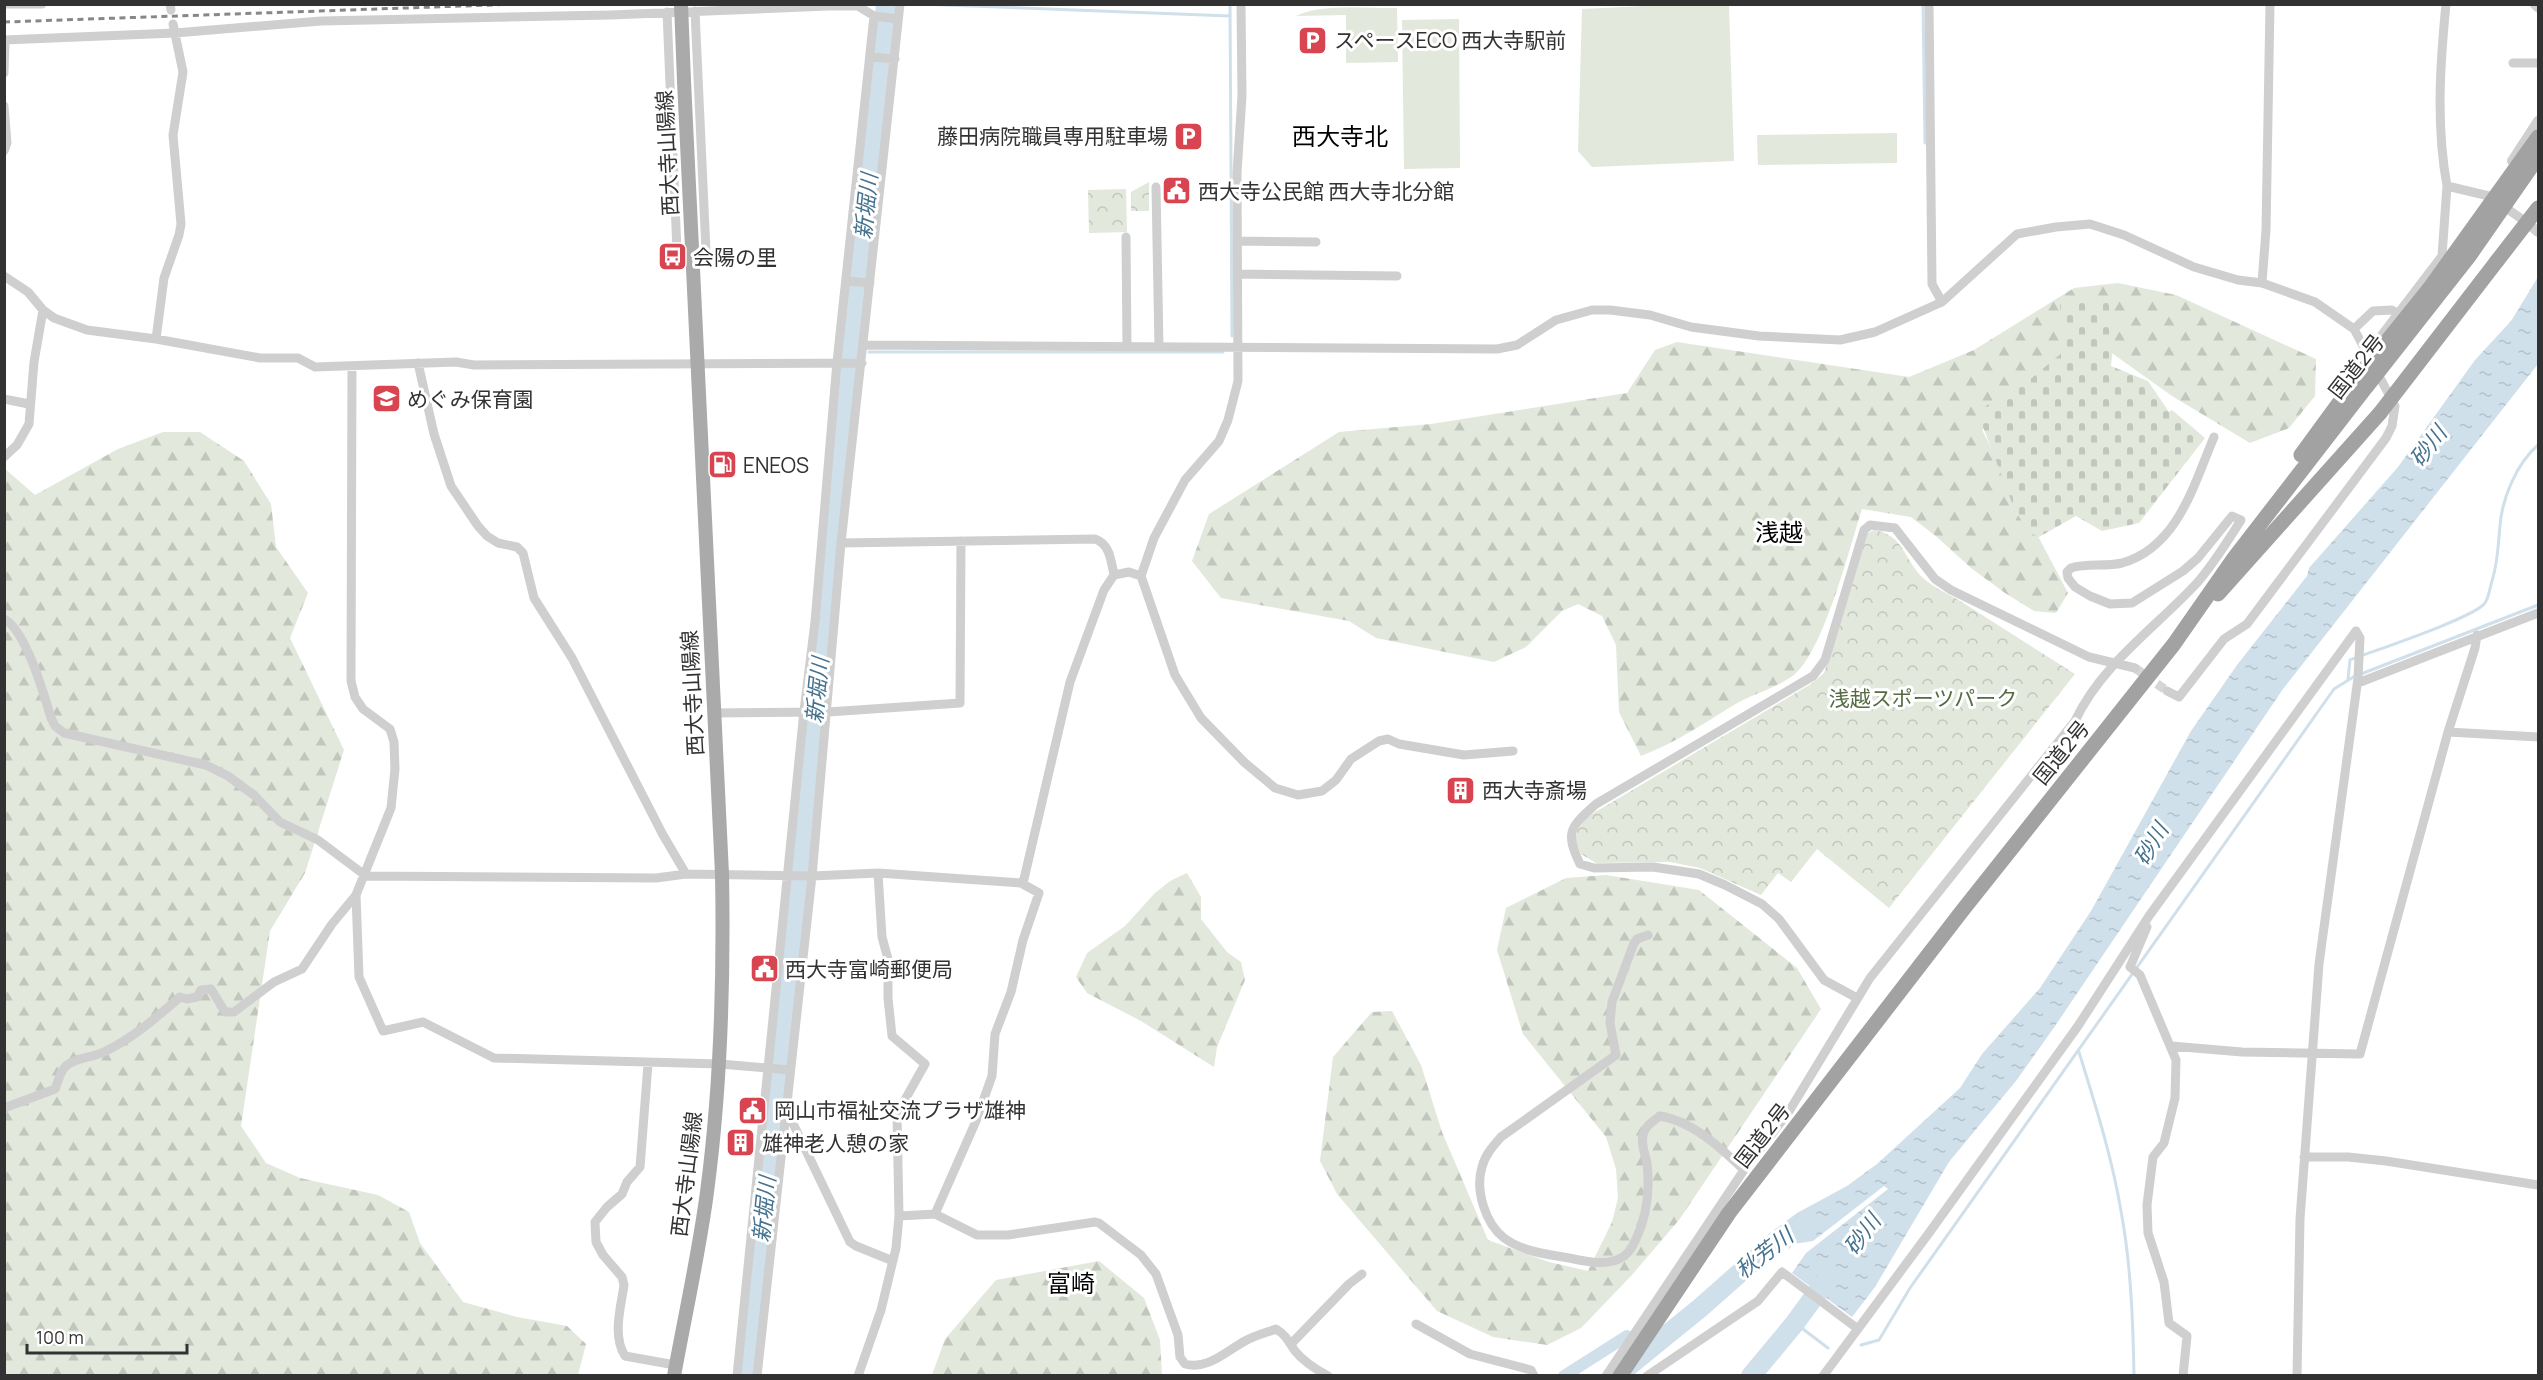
<svg xmlns="http://www.w3.org/2000/svg" width="2543" height="1380" viewBox="0 0 2543 1380" font-family="Manrope,'Noto Sans JP',sans-serif">
<style>
.grass{fill:#e2e8dc}
.forest{fill:url(#forest-firs)}
.cemetery{fill:url(#cemetery-stones)}
.park{fill:url(#park-crowns)}
.water{fill:url(#water-ripples)}
.lines{fill:none;stroke-linecap:round;stroke-linejoin:round}
.stream{stroke:#d0e0eb;stroke-width:3}
.canal{stroke:#d0e0eb;stroke-width:12}
.river{stroke:#d0e0eb;stroke-width:20}
.minor-tunnel{stroke:#d6d6d6;stroke-width:9;stroke-dasharray:9 4.5;stroke-linecap:butt}
.minor{stroke:#cfcfcf;stroke-width:9}
.tertiary{stroke:#cfcfcf;stroke-width:10}
.primary{stroke:#aaa;stroke-width:14}
.trunk{stroke:#a2a2a2;stroke-width:15}
.rail{stroke:#878787;stroke-width:3;stroke-dasharray:6 4.5;stroke-linecap:butt}
.primary-bridge{stroke:#aaa;stroke-width:14}
.trunk-bridge{stroke:#a2a2a2;stroke-width:15}
.labels{text-anchor:middle;dominant-baseline:central;stroke-width:6;stroke-linejoin:round;paint-order:stroke}
.poi-label{font-size:21px;fill:#323232;stroke:#fff;text-anchor:start}
.street-label{font-size:21px;fill:#323232;stroke:#fff}
.park-label{font-size:21px;fill:#556b42;stroke:#fff}
.water-label{font-size:22px;font-style:italic;fill:#45728e;stroke:#fff}
.quarter-label{font-size:24px;fill:#000;stroke:#fff}
</style>
<defs>
<pattern id="forest-firs" width="22" height="20" patternUnits="userSpaceOnUse" patternTransform="scale(1.5)"><rect width="22" height="20" fill="#e2e8dc"/><path d="M5 1l3.5 6h-7zM16 11l3.5 6h-7z" fill="#c2c7bd"/></pattern>
<pattern id="cemetery-stones" width="16" height="16" patternUnits="userSpaceOnUse" patternTransform="scale(1.5)"><rect width="16" height="16" fill="#e2e8dc"/><path d="M2 7V4a2 2 0 0 1 4 0v3zM10 15v-3a2 2 0 0 1 4 0v3z" fill="#c2c7bd"/></pattern>
<pattern id="park-crowns" width="20" height="18" patternUnits="userSpaceOnUse" patternTransform="scale(1.5)"><rect width="20" height="18" fill="#e2e8dc"/><path d="M2 6a3 3 0 1 1 6 0M12 15a3 3 0 1 1 6 0" fill="none" stroke="#c2c7bd"/></pattern>
<pattern id="water-ripples" width="26" height="14" patternUnits="userSpaceOnUse" patternTransform="scale(1.5)"><rect width="26" height="14" fill="#d0e0eb"/><path d="M2 4q2-2 4 0t4 0M15 11q2-2 4 0t4 0" fill="none" stroke="#b3c1ca"/></pattern>
</defs>
<rect width="100%" height="100%" fill="#fff"/>
<path class="grass" d="M1666 5H1729L1734 161 1592 167 1578 151 1582 9Z
M1397 8 1398 62 1346 63V15L1296 16C1321 3 1369 9 1397 8Z
M1459 19 1460 168 1404 169 1402 20Z
M1897 133V163L1758 165 1757 135Z"/>
<path class="forest" d="M2118 283 2176 295 2316 359 2315 396 2289 428 2250 443 2172 396 2102 346 2057 363 1982 430 2068 593 2056 613 2034 611 2005 593 1971 568 1937 537 1911 517 1862 509C1849 549 1825 647 1795 674 1776 689 1754 693 1734 705 1703 724 1675 743 1641 756L1619 712 1616 645 1602 616 1578 604 1562 611 1526 647 1494 662 1376 638 1349 621 1221 598 1192 561 1209 514 1339 432 1431 424 1627 393 1655 350 1677 342 1909 377 1974 350 2074 288Z
M163 432H200L244 461 271 504 276 547 308 593 290 638 344 750 305 873 270 931 241 1126 266 1163 300 1178 378 1195 409 1212 420 1243 463 1302 517 1317 567 1326 586 1344 578 1375H5L4 468 35 495 118 449Z
M1187 873 1201 897V919L1227 952 1241 962 1245 980 1217 1047 1214 1067 1141 1021 1087 993 1076 977 1087 953 1125 926 1154 894 1170 881Z
M1606 875 1699 890 1797 968 1821 1009 1679 1220 1631 1276 1581 1328 1547 1345 1493 1337 1437 1311 1337 1194 1320 1161 1333 1057 1372 1012 1392 1011 1421 1065 1442 1132 1488 1240 1549 1262 1588 1271 1612 1222 1618 1198 1616 1169 1606 1137 1523 1034 1497 950 1506 908 1566 878Z
M1099 1261 1144 1298 1160 1340 1162 1375H932L945 1339 996 1280Z"/>
<path class="cemetery" d="M2106 297C2117 326 2114 336 2111 366L2148 381 2169 412 2172 410 2205 438 2139 523 2102 531 2076 516 2039 537 2028 532 2014 508 1977 411 2027 382 2063 352 2060 304Z"/>
<path class="park" d="M1149 182V211H1131V192Z
M1126 189 1127 232 1089 233 1088 190Z
M1874 530C1903 535 1903 556 1920 575 1931 586 1944 592 1957 599L2075 674 1889 908 1817 849 1791 882 1778 873 1761 895 1700 868 1670 862 1596 863 1581 854 1575 842 1577 831 1587 817 1811 684 1824 673 1866 534Z"/>
<path class="water" d="M2538 277V364L2283 689 2053 1029 2016 1081 1949 1162 1875 1287 1852 1317 1792 1273 1806 1253 1888 1189 1884 1186 1813 1241 1793 1244 1789 1249 1774 1231 1797 1213 1847 1186 1877 1164 1960 1088 1982 1054 2040 988 2091 911 2191 731 2237 665 2307 576 2309 568 2398 467 2475 360 2511 321Z"/>
<g class="lines">
<path class="stream" d="M918 4 1230 16
M1230 4 1232 336
M1923 4 1925 143
M869 352H1223
M2361 674 2538 605
M2348 679 2350 660C2373 651 2474 618 2485 603 2489 597 2490 587 2492 581 2498 562 2498 546 2500 526 2502 498 2517 463 2538 445
M2079 1052C2095 1104 2112 1157 2121 1211 2131 1265 2133 1321 2134 1376
M1795 1323 1828 1348
M1861 1345 1879 1340 1910 1288 2334 689 2355 676"/>
<path class="canal" d="M1564 1376 1627 1336"/>
<path class="river" d="M1625 1369 1700 1308 1777 1240 1801 1223
M747 1376 886 4
M1751 1376 1795 1323 1827 1279"/>
<path class="minor-tunnel" d="M2135 668 2167 691"/>
<path class="minor" d="M5 4H42
M170 4 171 10
M1241 4 1242 96 1237 173 1238 381 1228 420 1219 441 1185 480 1154 538 1141 576 1175 675 1201 718 1244 762 1275 788 1298 795 1322 791 1336 780 1351 759 1379 741 1388 739 1399 744 1464 755 1513 751
M1929 4 1932 284 1942 302
M2446 4C2440 65 2436 126 2447 186L2489 196 2526 222
M2534 4 2538 8
M667 12 677 251 682 256H703L706 251 695 11
M4 40 175 33 321 21 610 15 828 6H858L874 16 898 19
M871 57 895 59
M2513 63H2538
M4 73 5 40
M4 106 7 143 4 151
M1156 187 1159 347
M1126 237 1127 347
M1238 241 1316 242
M1238 274 1397 276
M4 276 28 292 43 310 54 318 87 330 156 339 260 358H298L315 367 456 362 474 365 862 363
M846 281 870 283
M2262 283 2266 230 2270 4
M2354 329 2373 311 2392 310 2397 313
M156 339 164 278 179 235 181 224 173 135 183 72 173 24
M863 345 1497 349 1517 345 1556 320 1592 310H1610L1650 315 1691 327 1759 336 1840 340 1875 332 1942 302 2017 234 2056 227 2090 224 2124 235 2194 267 2238 280 2262 283 2315 302 2354 329 2395 406 2392 426 2386 438 2247 624 2224 639 2179 697 2167 691
M2368 353 2442 256 2447 186
M418 363 434 434 451 486 478 526 487 536 498 543 517 547 523 553 534 598 572 658 663 835 686 874
M352 366 351 681 355 697 363 709 390 729 394 742 395 769 391 808 356 895 359 977 383 1031 423 1022 494 1058 720 1064 790 1070
M4 399 29 404
M4 457 17 445 29 424 34 362 43 310
M841 543 1095 539C1110 544 1111 561 1114 575L1104 590 1070 682 1024 879 1021 883
M1114 575 1129 572 1141 576
M4 619C26 630 44 695 51 718L55 726 64 733 206 765 228 776 254 795 280 822 318 840 366 876 656 878 686 874 812 876 878 873 1021 883 1039 893 1023 940 1011 992 995 1034 992 1076 976 1121 935 1214
M2358 683 2538 613
M715 713 828 712 960 703 961 541
M2448 732 2538 737
M2147 927 2130 967 2140 975 2176 1060 2175 1098 2164 1143 2153 1157 2147 1205 2148 1233 2164 1282 2169 1323 2187 1336 2183 1376
M1648 935 1637 939 1634 943 1612 1002 1610 1023 1616 1055 1501 1137C1493 1146 1485 1155 1482 1167 1475 1190 1485 1223 1504 1238 1523 1252 1547 1254 1569 1258 1584 1261 1604 1266 1619 1259 1627 1256 1633 1246 1636 1239 1648 1214 1650 1190 1647 1163 1645 1153 1640 1143 1644 1132 1646 1125 1655 1120 1660 1116 1692 1121 1721 1148 1744 1170
M1857 998 1824 980 1779 919 1762 904 1725 885 1699 874 1653 867 1594 868 1580 864C1564 831 1571 827 1596 804L1813 676 1825 660 1864 530 1870 525 1895 528 1935 579 1951 590 2089 657 2135 668
M2171 1046 2242 1052 2360 1054 2448 732 2475 648 2477 635
M648 1064 640 1167 627 1182 622 1194 607 1207 595 1222 596 1242 603 1255 622 1277 624 1285C621 1307 612 1335 625 1356L675 1365
M4 1108 55 1089C58 1082 60 1072 65 1067 75 1057 92 1058 104 1052 133 1038 156 1018 180 997L187 999 197 997 201 990 211 989 225 1012H234L274 982 302 969 332 924 356 895
M787 1111 850 1242 856 1246 893 1261
M2304 1157H2348L2386 1161 2538 1185
M899 1216 935 1214 977 1235H1008L1095 1222 1099 1223 1141 1255 1156 1274 1178 1335 1180 1357 1185 1364C1208 1370 1225 1352 1245 1341 1254 1336 1265 1333 1276 1329 1286 1335 1288 1341 1295 1351 1303 1361 1317 1370 1328 1376
M1416 1324 1470 1354 1531 1370 1534 1376
M1291 1344 1349 1284 1362 1274
M737 1376 804 711 815 622 837 362 874 16
M757 1376 812 876 841 543 900 4
M858 1376 881 1310 896 1248 899 1216 897 1114 925 1064 892 1036 888 998V959L882 937 878 873
M1606 1376 1744 1170 1788 1113 1870 978 2075 721C2101 665 2155 628 2196 584 2213 565 2227 542 2241 520L2232 516 2198 558 2183 571 2132 603 2110 604 2090 596 2075 587 2068 578 2067 572 2071 568C2087 563 2105 567 2122 563 2178 547 2194 484 2214 437
M1647 1376 1758 1301 1782 1272 1858 1329
M1823 1376 1929 1233 2078 1026 2149 916 2356 631 2360 638 2358 678 2319 964 2300 1219 2297 1376"/>
<path class="tertiary" d="M2512 161 2538 121
M2526 222 2538 232"/>
<path class="primary" d="M674 1376C685 1315 699 1253 707 1192 721 1086 724 980 722 874L684 81"/>
<path class="trunk" d="M2497 261 2538 208
M2429 289 2538 137
M2301 455 2358 377
M2218 594 2380 413
M1620 1376 1729 1213 1962 911 2174 644 2234 558 2367 386"/>
<path class="rail" d="M4 22 520 4"/>
<path class="primary-bridge" d="M681 4 684 81"/>
<path class="trunk-bridge" d="M2358 377 2429 289
M2367 386 2470 255 2538 157
M2380 413 2497 261"/>
</g>
<defs>
<symbol id="parking-square" viewBox="-11 -11 22 22"><rect x="-9" y="-9" width="18" height="18" rx="4" fill="#d84550" stroke="#fff"/><path d="M-3.5-5.5H1a3.5 3.5 0 0 1 0 7H-1V5.5H-3.5ZM-1-3.4V-.6H.8a1.4 1.4 0 0 0 0-2.8Z" fill="#fff"/></symbol>
<symbol id="civic-square" viewBox="-11 -11 22 22"><rect x="-9" y="-9" width="18" height="18" rx="4" fill="#d84550" stroke="#fff"/><path d="M-.6-6.5H3V-4.5H.6V-3L4-1V1h2V6H-6V1h2V-1L-.6-3ZM-1.2 2.5V6h2.4V2.5Z" fill="#fff"/></symbol>
<symbol id="bus-square" viewBox="-11 -11 22 22"><rect x="-9" y="-9" width="18" height="18" rx="4" fill="#d84550" stroke="#fff"/><path d="M-5-6H5V4H4V6H2V4H-2V6H-4V4H-5ZM-3.5-4V0h7V-4ZM-3.5 1.2v1.5H-2V1.2ZM2 1.2v1.5H3.5V1.2Z" fill="#fff"/></symbol>
<symbol id="school-square" viewBox="-11 -11 22 22"><rect x="-9" y="-9" width="18" height="18" rx="4" fill="#d84550" stroke="#fff"/><path d="M0-5L7-2L0 1L-7-2ZM-4 1L0 2.5L4 1V4Q0 6-4 4Z" fill="#fff"/></symbol>
<symbol id="fuel-square" viewBox="-11 -11 22 22"><rect x="-9" y="-9" width="18" height="18" rx="4" fill="#d84550" stroke="#fff"/><path d="M-5.5-6h7V0h2V4h1.3V-2.5L3-4.5l.8-.8L6-3V5H2.5V1h-1V6h-7ZM-4.2-4.7v3.2H.2V-4.7Z" fill="#fff"/></symbol>
<symbol id="building-square" viewBox="-11 -11 22 22"><rect x="-9" y="-9" width="18" height="18" rx="4" fill="#d84550" stroke="#fff"/><path d="M-4-6H4V6H1V3H-1V6H-4ZM-2.5-4.3h1.7v1.8h-1.7ZM.8-4.3h1.7v1.8H.8ZM-2.5-1h1.7V.8h-1.7ZM.8-1h1.7V.8H.8Z" fill="#fff"/></symbol>
</defs>
<g fill-rule="evenodd">
<use href="#parking-square" x="1296" y="24" width="33" height="33"/>
<use href="#parking-square" x="1172" y="120" width="33" height="33"/>
<use href="#civic-square" x="1160" y="174" width="33" height="33"/>
<use href="#bus-square" x="656" y="240" width="33" height="33"/>
<use href="#school-square" x="370" y="382" width="33" height="33"/>
<use href="#fuel-square" x="706" y="448" width="33" height="33"/>
<use href="#building-square" x="1444" y="774" width="33" height="33"/>
<use href="#civic-square" x="748" y="952" width="33" height="33"/>
<use href="#civic-square" x="736" y="1094" width="33" height="33"/>
<use href="#building-square" x="724" y="1126" width="33" height="33"/>
</g>
<g class="labels">
<g class="poi-label">
<text x="1334" y="40">スペースECO 西大寺駅前</text>
<text x="1168" y="136" text-anchor="end">藤田病院職員専用駐車場</text>
<text x="1198" y="191">西大寺公民館 西大寺北分館</text>
<text x="693" y="257">会陽の里</text>
<text x="407" y="399">めぐみ保育園</text>
<text x="743" y="465">ENEOS</text>
<text x="1482" y="790">西大寺斎場</text>
<text x="785" y="969">西大寺富崎郵便局</text>
<text x="774" y="1110">岡山市福祉交流プラザ雄神</text>
<text x="762" y="1143">雄神老人憩の家</text>
</g>
<g class="street-label">
<text transform="translate(667 153) rotate(-93)">西大寺山陽線</text>
<text transform="translate(2356 366) rotate(-52)">国道2号</text>
<text transform="translate(692 693) rotate(-93)">西大寺山陽線</text>
<text transform="translate(2061 752) rotate(-51)">国道2号</text>
<text transform="translate(1762 1135) rotate(-52)">国道2号</text>
<text transform="translate(686 1174) rotate(-83)">西大寺山陽線</text>
</g>
<g class="park-label">
<text x="1923" y="698">浅越スポーツパーク</text>
</g>
<g class="water-label">
<text transform="translate(866 206) rotate(-84)">新堀川</text>
<text transform="translate(2428 446) rotate(-52)">砂川</text>
<text transform="translate(817 690) rotate(-84)">新堀川</text>
<text transform="translate(2151 844) rotate(-59)">砂川</text>
<text transform="translate(764 1209) rotate(-84)">新堀川</text>
<text transform="translate(1862 1234) rotate(-53)">砂川</text>
<text transform="translate(1764 1253) rotate(-38)">秋芳川</text>
</g>
<g class="quarter-label">
<text x="1340" y="135">西大寺北</text>
<text x="1779" y="531">浅越</text>
<text x="1071" y="1282">富崎</text>
</g>
</g>
<rect width="2543" height="1380" fill="none" stroke="#323232" stroke-width="12"/>
<path d="M27 1344v9h160v-9" fill="none" stroke="#323232" stroke-width="3"/>
<text x="36" y="1344" font-size="18" fill="#323232" stroke="#ffffff" stroke-width="4.5" paint-order="stroke">100 m</text>
</svg>
